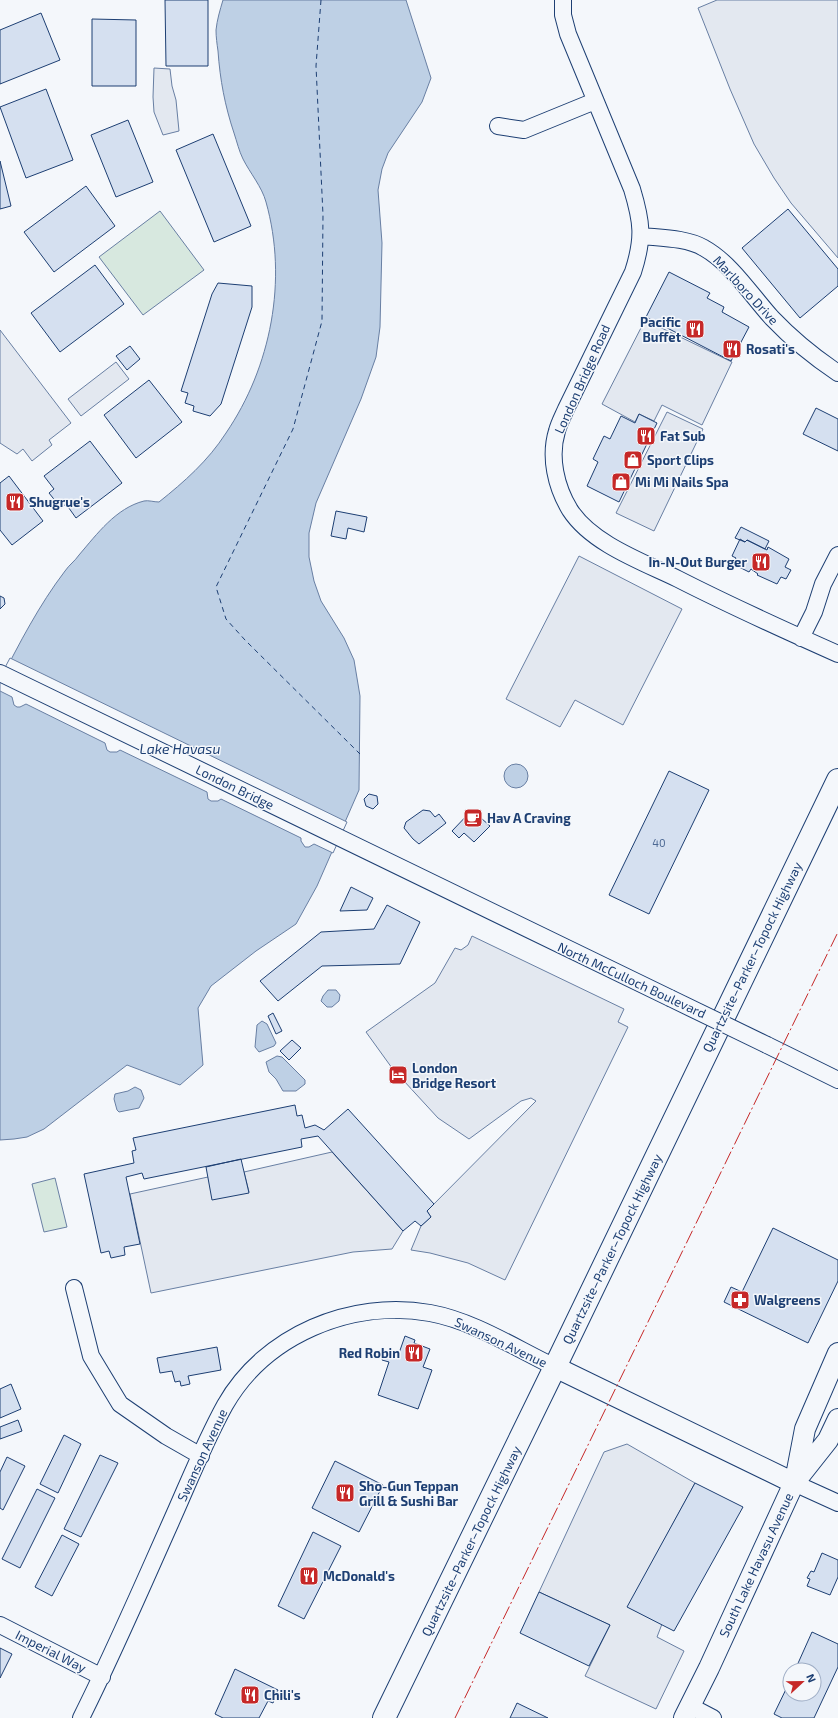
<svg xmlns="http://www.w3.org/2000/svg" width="838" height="1718" viewBox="0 0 838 1718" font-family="'Exo 2',sans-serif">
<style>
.green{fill:#d7e8df;stroke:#687fa3}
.parking{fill:#e3e8f0;stroke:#687fa3}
.water{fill:#bed0e5;stroke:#687fa3}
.pier{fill:#f4f7fb;stroke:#687fa3}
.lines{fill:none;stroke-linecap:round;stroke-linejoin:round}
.ferry{stroke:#1d3f73;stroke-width:1;stroke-dasharray:5 4;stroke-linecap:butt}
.building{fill:#d5e0f0;stroke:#1d3f73}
.minor-casing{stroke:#1d3f73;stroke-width:18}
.major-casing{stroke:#1d3f73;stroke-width:22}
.highway-casing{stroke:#1d3f73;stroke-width:24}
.minor{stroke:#f4f7fb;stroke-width:16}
.major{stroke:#f4f7fb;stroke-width:20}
.highway{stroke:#f4f7fb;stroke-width:22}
.minor-bridge-casing{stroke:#1d3f73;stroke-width:18;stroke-linecap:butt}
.minor-bridge{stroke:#f4f7fb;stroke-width:16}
.power{stroke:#c62828;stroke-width:1;stroke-dasharray:14 3 2 3;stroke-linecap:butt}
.labels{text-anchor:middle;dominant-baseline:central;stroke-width:3;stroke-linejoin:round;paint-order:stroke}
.number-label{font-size:11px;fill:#4b6792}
.street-label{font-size:13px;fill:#1d3f73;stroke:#f4f7fb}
.poi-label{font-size:13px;font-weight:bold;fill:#1d3f73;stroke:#f4f7fb;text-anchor:start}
.water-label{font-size:14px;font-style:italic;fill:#1d3f73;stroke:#f4f7fb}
</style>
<rect width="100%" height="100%" fill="#f4f7fb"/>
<path class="green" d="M160 211 204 270 143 315 99 257Z
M55 1178 67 1227 44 1232 32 1184Z"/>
<path class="parking" d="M717 0H838V258L791 203 774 178 754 144 730 89 698 8Z
M154 68 170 69 172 86 176 100 179 131 163 135 154 112 153 97Z
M645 320 732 362 702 425 662 405 654 421 639 414 635 422 602 404Z
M0 330 71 423 49 440 52 445 32 461 23 449 17 454 0 443Z
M116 362 129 379 81 416 68 399Z
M667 412 703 429 654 531 616 513Z
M579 556 682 609 623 725 575 700 560 727 506 699Z
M472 936 624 1009 618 1022 628 1027 505 1280 468 1263 430 1253 411 1250 421 1226 431 1217 427 1211 536 1101 531 1098 521 1101 469 1139 438 1118 392 1068 366 1032 435 983 455 948 461 950 468 945Z
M332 1152 403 1231 392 1249 353 1252 151 1293 130 1194 208 1177 249 1192 244 1172Z
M627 1444 695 1483 628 1607 662 1624 657 1637 684 1651 656 1709 585 1676 610 1625 539 1592 604 1452Z"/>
<path class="water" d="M223 0H406L431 78 422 102 388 153 382 169 378 190 382 243 380 327 376 357 361 399 316 503 309 533V557L314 581 321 601 344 638 354 660 360 696 359 790 317 886 296 924 256 951 211 986 198 1008 203 1065 180 1085 127 1065 44 1129 27 1137 14 1139 0 1140V681C19 644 39 605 65 571 69 565 75 561 79 555 97 534 116 508 144 501 148 500 154 502 159 502 184 482 208 461 226 433 271 367 288 280 266 202 262 187 250 173 243 159 239 151 237 142 234 133 225 106 220 80 218 51 217 44 216 37 216 30 217 20 220 10 223 0Z
M504 776a12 12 0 1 1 24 0a12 12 0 1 1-24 0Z
M328 990H336L340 995 339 1001 332 1007H327L321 1001 323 996Z
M262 1021 267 1024 276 1043 274 1046 259 1052 255 1047 257 1025Z
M277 1056 282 1057 305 1080V1084L296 1091H283L276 1079 269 1072 266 1062Z
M135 1087 141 1090 144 1098 139 1108 119 1112 117 1110 114 1099 115 1094 128 1091Z"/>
<path class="pier" d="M10 658 347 822 333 853 314 844 309 847H305L301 841V838L221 799 218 801H211L208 799 207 792 120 750 117 752H110L107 750 105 743 26 704 20 707H17L14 705 12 697 0 691V677Z"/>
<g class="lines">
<path class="ferry" d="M321 0 316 66 323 215 322 321 293 429 216 587 226 619 245 640 360 754"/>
</g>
<path class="building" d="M165 0H208V66H166Z
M41 13 60 60 0 84V30Z
M92 19 136 20V86H92Z
M46 89 73 160 26 178 0 107Z
M128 120 153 182 116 197 91 135Z
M213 134 251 226 214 242 176 150Z
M0 161 11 206 0 209Z
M86 186 115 226 54 272 24 232Z
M788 209 838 269V286L800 318 742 248Z
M95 265 124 304 60 352 31 313Z
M669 272 710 293 707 298 724 307 722 312 749 327 731 361 646 317Z
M218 283 252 286V307L221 404 210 416 193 411 194 406 185 403 188 393 181 391 212 294Z
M130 346 140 359 127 370 116 356Z
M149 380 182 422 136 458 104 415Z
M816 408 838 419V451L803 434Z
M639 414 657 423 619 502 587 486 598 462 593 459 604 436 610 439 621 416 635 423Z
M90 441 122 483 76 518 66 504 61 508 49 493 54 489 44 476Z
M9 476 43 521 12 545 0 530V483Z
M336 511 367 517 364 532 348 528 346 539 331 536Z
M741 527 769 541 765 549 747 540 745 542 735 538Z
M740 539 745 542 747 540 767 550 768 547 789 559 785 567 791 570 786 579 781 577 777 584 757 575 758 574 751 569 749 572 733 564 736 558 732 556Z
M0 596 4 598 5 604 0 609Z
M669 771 709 790 649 914 609 895Z
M369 794 377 796 378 804 373 809 366 806 364 799Z
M423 810 430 811 435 817 439 814 446 823 419 844 413 839 404 828 406 822Z
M472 810 490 826 474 842 464 833 459 838 452 831Z
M351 887 373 898 367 910 340 911Z
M387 905 420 922 400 964 322 966 278 1001 260 981 321 932 374 929Z
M273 1013 282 1031 276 1034 268 1016Z
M292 1040 301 1048 289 1060 280 1051Z
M295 1105 297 1116 302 1115 305 1128 315 1125 324 1130 348 1109 434 1204 427 1211 431 1217 421 1226 415 1221 403 1231 318 1136 301 1139 302 1147 144 1179 142 1173 126 1177 140 1244 124 1247 125 1255 111 1258 109 1251 101 1253 84 1174 134 1163 132 1151 136 1150 133 1138Z
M241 1159 249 1193 212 1200 206 1167Z
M773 1228 838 1260V1281L808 1343 724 1302 731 1287 742 1292Z
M405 1336 415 1340 414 1343 430 1349 423 1367 432 1370 418 1409 378 1395 389 1362 382 1360 385 1352 398 1356Z
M217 1347 221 1370 188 1376 190 1384 181 1386 180 1381 175 1382 172 1371 160 1373 157 1358Z
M11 1384 21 1409 0 1418V1389Z
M18 1420 22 1431 0 1439V1427Z
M64 1435 81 1444 58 1493 40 1484Z
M100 1455 118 1463 81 1537 64 1529Z
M7 1457 25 1466 3 1510 0 1508V1472Z
M335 1461 383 1485 359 1532 312 1508Z
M695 1483 743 1507 674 1631 627 1607Z
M37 1489 55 1498 20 1568 2 1559Z
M313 1532 341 1546 304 1619 278 1606Z
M62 1535 79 1544 52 1596 35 1587Z
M822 1553 838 1560V1577L830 1595 807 1586 810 1579 807 1578 811 1571 814 1572Z
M539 1592 610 1625 589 1666 520 1633Z
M812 1632 838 1644V1667L814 1718H782L774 1714 790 1681V1694H814V1670H795Z
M0 1648 12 1654 0 1678Z
M235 1669 278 1690 273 1703 268 1701 259 1718H223L215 1714Z
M517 1703 548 1718H510Z"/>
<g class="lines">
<defs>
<path id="minor" d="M563 0V15L568 34 632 189C642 222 644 238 633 272L566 409C563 416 559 423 557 431 549 457 556 487 570 510 592 544 643 562 678 579 731 606 784 630 838 654
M498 126 524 130 595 101
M642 236C661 238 687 238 704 248 731 263 752 296 772 318 792 339 814 357 838 373
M801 638 814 612 823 584 838 555
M0 673 670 998
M767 1045 838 1080
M74 1288 91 1356 120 1404 166 1436 201 1456
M794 1483 838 1503
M0 1625 102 1677
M690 1706 713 1718
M81 1718C113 1654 141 1589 170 1524 188 1484 204 1443 225 1405 265 1335 351 1299 430 1313 474 1321 515 1348 555 1367"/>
<path id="major" d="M555 1367 794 1483
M795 1481 805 1429 838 1353
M684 1718 709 1668 794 1483 828 1440 838 1419"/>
<path id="highway" d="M384 1718 555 1367 838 780"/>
</defs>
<use href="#minor" class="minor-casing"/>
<use href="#major" class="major-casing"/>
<use href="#highway" class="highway-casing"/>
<use href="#minor" class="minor"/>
<use href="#major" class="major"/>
<use href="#highway" class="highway"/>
<defs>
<path id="minor-bridge" d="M670 998 767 1045"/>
</defs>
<use href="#minor-bridge" class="minor-bridge-casing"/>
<use href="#minor-bridge" class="minor-bridge"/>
<path class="power" d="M455 1718 838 932"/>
</g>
<defs>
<symbol id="restaurant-square" viewBox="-11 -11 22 22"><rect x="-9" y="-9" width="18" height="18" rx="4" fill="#c62828" stroke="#f4f7fb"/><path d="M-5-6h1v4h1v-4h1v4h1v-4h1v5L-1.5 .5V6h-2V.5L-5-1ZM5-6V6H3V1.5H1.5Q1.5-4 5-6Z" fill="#fff"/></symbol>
<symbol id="shop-square" viewBox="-11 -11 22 22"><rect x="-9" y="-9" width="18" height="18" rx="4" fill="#c62828" stroke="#f4f7fb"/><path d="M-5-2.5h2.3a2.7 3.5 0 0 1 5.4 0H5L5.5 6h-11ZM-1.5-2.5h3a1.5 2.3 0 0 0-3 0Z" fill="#fff"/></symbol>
<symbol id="cafe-square" viewBox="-11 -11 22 22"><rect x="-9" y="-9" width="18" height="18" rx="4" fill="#c62828" stroke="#f4f7fb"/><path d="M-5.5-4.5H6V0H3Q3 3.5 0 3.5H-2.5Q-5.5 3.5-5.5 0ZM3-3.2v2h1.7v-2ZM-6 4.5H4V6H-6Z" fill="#fff"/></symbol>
<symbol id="hotel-square" viewBox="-11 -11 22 22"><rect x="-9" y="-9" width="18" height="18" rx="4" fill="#c62828" stroke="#f4f7fb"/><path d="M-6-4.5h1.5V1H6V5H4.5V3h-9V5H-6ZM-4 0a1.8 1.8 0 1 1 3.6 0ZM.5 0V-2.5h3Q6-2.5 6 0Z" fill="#fff"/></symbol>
<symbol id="pharmacy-square" viewBox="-11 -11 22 22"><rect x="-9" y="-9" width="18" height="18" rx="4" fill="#c62828" stroke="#f4f7fb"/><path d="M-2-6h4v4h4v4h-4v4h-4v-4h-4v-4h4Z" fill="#fff"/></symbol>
</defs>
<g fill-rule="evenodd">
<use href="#restaurant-square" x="684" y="318" width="22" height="22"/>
<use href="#restaurant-square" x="721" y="338" width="22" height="22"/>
<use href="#restaurant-square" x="635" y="425" width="22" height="22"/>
<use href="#shop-square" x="622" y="449" width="22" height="22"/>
<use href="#shop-square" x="610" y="471" width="22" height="22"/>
<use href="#restaurant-square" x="4" y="491" width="22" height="22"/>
<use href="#restaurant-square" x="750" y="551" width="22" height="22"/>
<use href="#cafe-square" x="462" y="807" width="22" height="22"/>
<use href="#hotel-square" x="387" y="1064" width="22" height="22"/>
<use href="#pharmacy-square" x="729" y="1289" width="22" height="22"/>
<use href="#restaurant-square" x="403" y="1342" width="22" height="22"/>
<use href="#restaurant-square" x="334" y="1482" width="22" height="22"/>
<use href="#restaurant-square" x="298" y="1565" width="22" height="22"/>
<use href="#restaurant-square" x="239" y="1684" width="22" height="22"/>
</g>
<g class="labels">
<g class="number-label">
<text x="659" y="842">40</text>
</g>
<g class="street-label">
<text transform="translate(746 290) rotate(47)">Marlboro Drive</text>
<text transform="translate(582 379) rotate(-66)">London Bridge Road</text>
<text transform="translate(235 787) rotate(26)">London Bridge</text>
<text transform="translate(752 957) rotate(-64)">Quartzsite–Parker–Topock Highway</text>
<text transform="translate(632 980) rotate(25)">North McCulloch Boulevard</text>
<text transform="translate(612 1249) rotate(-64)">Quartzsite–Parker–Topock Highway</text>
<text transform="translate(501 1342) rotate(25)">Swanson Avenue</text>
<text transform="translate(202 1455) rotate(-65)">Swanson Avenue</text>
<text transform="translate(471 1541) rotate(-64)">Quartzsite–Parker–Topock Highway</text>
<text transform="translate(756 1565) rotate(-65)">South Lake Havasu Avenue</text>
<text transform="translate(51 1651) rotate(27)">Imperial Way</text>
</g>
<g class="poi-label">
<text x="681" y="322" text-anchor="end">Pacific<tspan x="681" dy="15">Buffet</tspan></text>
<text x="746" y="349">Rosati's</text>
<text x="660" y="436">Fat Sub</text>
<text x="647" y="460">Sport Clips</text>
<text x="635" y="482">Mi Mi Nails Spa</text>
<text x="29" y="502">Shugrue's</text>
<text x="747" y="562" text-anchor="end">In-N-Out Burger</text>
<text x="487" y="818">Hav A Craving</text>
<text x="412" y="1068">London<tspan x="412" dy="15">Bridge Resort</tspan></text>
<text x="754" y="1300">Walgreens</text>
<text x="400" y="1353" text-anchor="end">Red Robin</text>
<text x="359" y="1486">Sho-Gun Teppan<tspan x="359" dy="15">Grill &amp; Sushi Bar</tspan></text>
<text x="323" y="1576">McDonald's</text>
<text x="264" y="1695">Chili's</text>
</g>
<g class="water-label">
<text x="180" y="748">Lake Havasu</text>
</g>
</g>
<g transform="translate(802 1682) rotate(68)"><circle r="19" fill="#f4f7fb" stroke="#9eadc5"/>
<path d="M0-3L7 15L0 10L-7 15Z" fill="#c62828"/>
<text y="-6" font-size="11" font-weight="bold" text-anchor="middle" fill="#1d3f73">N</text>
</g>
</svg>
